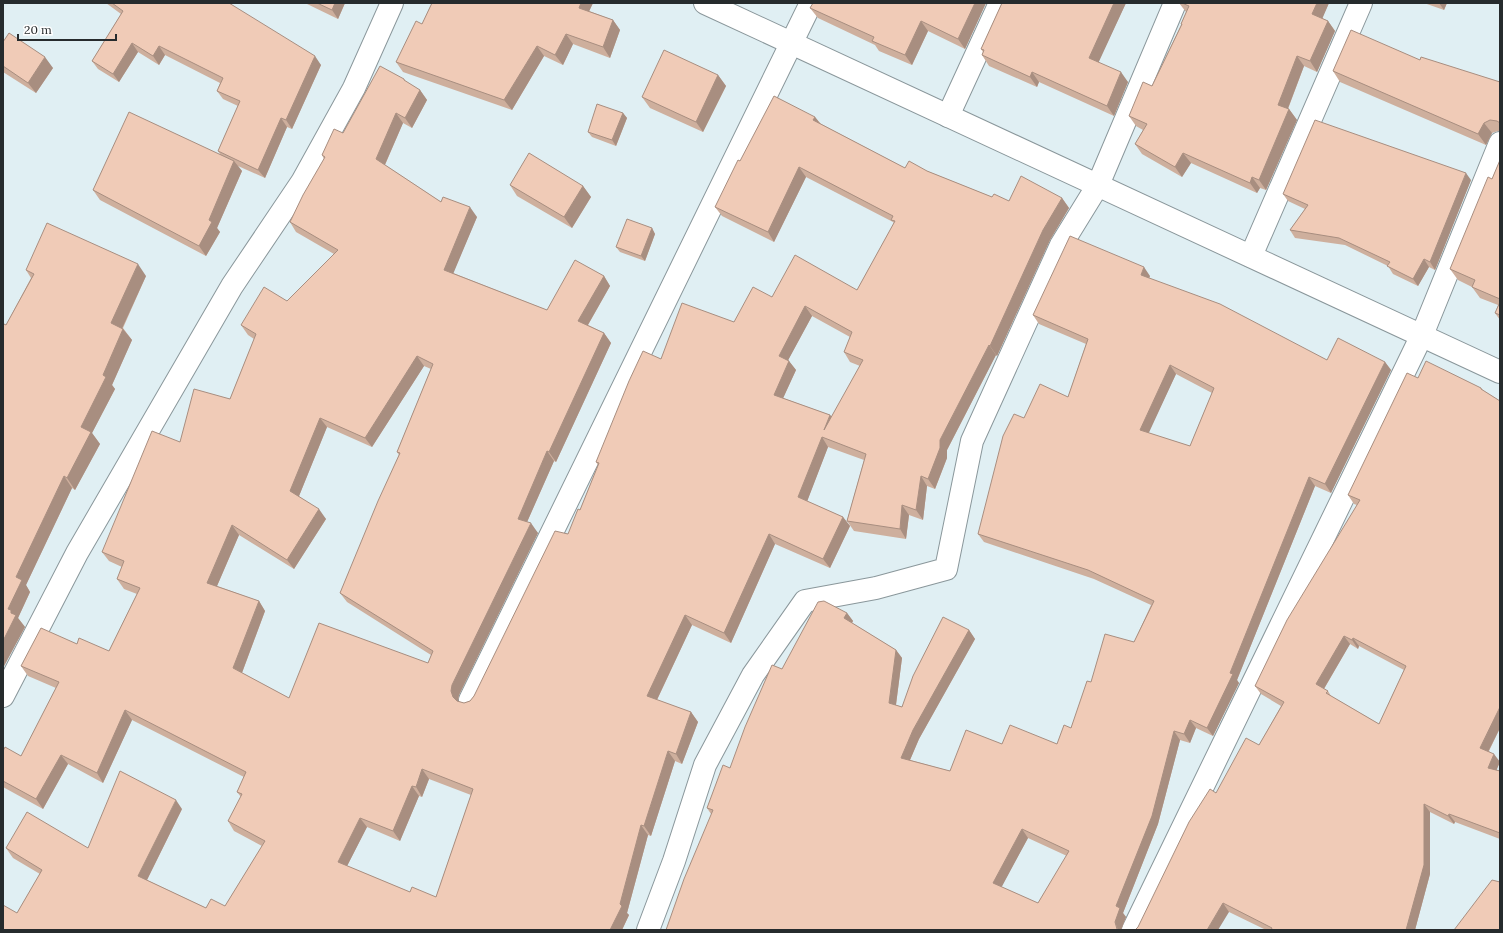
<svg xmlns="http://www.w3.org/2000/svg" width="1503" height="933" viewBox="0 0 1503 933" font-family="Lora,serif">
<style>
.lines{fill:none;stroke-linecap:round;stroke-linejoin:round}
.minor-casing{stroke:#8a979b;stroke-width:24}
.major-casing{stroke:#8a979b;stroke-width:24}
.minor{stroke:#fff;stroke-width:22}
.major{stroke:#fff;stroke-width:22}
.wall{fill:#ceaf9d;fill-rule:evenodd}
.shaded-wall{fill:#a88e80}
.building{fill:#f0cbb7;stroke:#a88e80;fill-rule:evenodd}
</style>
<rect width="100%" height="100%" fill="#e0eff3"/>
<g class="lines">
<defs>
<path id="minor" d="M948 116 1000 3
M1251 256 1361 3
M3 696 77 553 232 286 302 182 354 88 392 3
M470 700 811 3
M648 930 674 861 705 765 753 675 805 601 876 588 946 569 972 441 1061 245 1098 185 1175 3
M1133 930 1422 335 1500 143"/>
<path id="major" d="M705 3 1500 372"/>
</defs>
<use href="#minor" class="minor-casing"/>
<use href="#major" class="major-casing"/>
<use href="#minor" class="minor"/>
<use href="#major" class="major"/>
</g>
<path class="wall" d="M106 3H229L321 65 292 129 287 127 265 178 238 166 242 171 217 228 220 232 206 256 100 200 93 190 220 154 218 151 238 106 223 99 217 91 220 83 165 55 159 65 138 52 119 82 98 69 92 61 121 14Z
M305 3H345L338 19Z
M432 3H593L589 11 613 20 620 30 610 58 573 44 563 65 544 56 512 110 403 72 396 62 422 24Z
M813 3H986L965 49 928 31 912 65 879 51 875 45 818 18 810 8Z
M1002 3H1126L1098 62 1128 82 1114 116 1039 82 1037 87 989 66 982 55 983 52 981 49Z
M1179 3H1329L1322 18 1328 21 1335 31 1317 72 1304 66 1288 109H1289L1297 120 1266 190 1260 188 1257 193 1191 163 1182 177 1142 154 1135 144 1143 130 1136 126 1129 116 1152 86 1181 25V24L1186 12Z
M1424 3H1447L1444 10Z
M3 42 53 68 36 93 3 72Z
M1420 60 1500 82V131H1498L1492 133 1486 145 1340 82 1333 71Z
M718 75 726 86 703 132 650 108 642 97Z
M404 79 406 82 420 90 427 100 412 128 403 123 385 165 441 202 477 217 453 273 547 310 604 276 610 286 588 325 604 333 611 343 556 462 554 461 527 522 538 533 459 695 458 701 464 703 470 701 474 696 568 534 580 510 598 465 596 462 661 359 734 322 772 297 857 290 894 223 893 222 806 177 774 242 722 216 715 207 740 161 815 117 821 124 905 168 927 171 992 197 1009 201 1062 198 1069 208 1050 240 997 356 996 355 947 450V458L935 489 927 486 923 520 909 515 906 539 854 531 847 521 864 460 828 447 807 501 843 517 850 526 830 568 775 544 731 643 692 625 657 700 691 712 698 722 682 764 675 761 651 836 648 835 627 913 629 915 622 930H3L17 913 40 874 13 858 6 848H88L182 809 147 880 206 908 225 906 262 846 234 831 228 821 241 797 237 792 244 777 132 720 103 783 68 764 43 809 3 787V751L21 756 56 688 28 676 21 666 77 644 109 651 137 594 124 589 117 579 122 567 109 561 102 552 180 442 230 399 254 339 248 335 241 325 287 301 334 254 296 232 290 222 324 159 322 155 343 133ZM812 316 850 337 844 352 850 362 860 366 832 417 830 415 783 398 796 370 788 360ZM424 366 431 369 397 452 399 455 340 593 347 602 431 655 428 663 289 698 242 673 265 611 259 601 217 586 239 535 294 569 326 519 299 496 327 427 372 447ZM429 779 471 795 436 897 410 892 347 866 367 827 400 841 419 796 422 797Z
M623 113 627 118 616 146 592 137 588 132Z
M1500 160V320L1495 313 1498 305 1480 298 1472 287 1458 280 1450 269 1492 179Z
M1471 180 1435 270 1429 267 1418 286 1393 274 1388 266 1345 245 1295 238 1290 230 1305 209 1288 201 1283 194Z
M510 185 583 186 591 197 572 228 517 196Z
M652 228 655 234 645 261 620 252 616 247Z
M26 270 146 276 123 328 132 340 112 385 115 389 92 433 100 444 75 490 72 488 26 585 30 592 18 618 25 627 4 666 3 665V326L6 325 31 278Z
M1150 276 1149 278 1327 360 1385 362 1391 370 1331 493 1315 486 1237 680 1239 683 1213 736 1196 728 1190 743 1180 740 1158 824 1123 913 1126 917 1121 930 711 814 707 808 730 768 782 669 847 613 853 621 852 623 896 650 902 658 896 705 902 707 969 630 975 639 919 739 910 760 950 771 1002 744H1057L1071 728 1091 682 1134 642 1151 605 1094 579 984 542 978 534 1024 418 1068 397 1086 344 1039 324 1033 315ZM1176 374 1212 393 1190 446 1148 433ZM1028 838 1067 856 1038 903 1001 887Z
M1418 378 1481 388 1484 391 1500 401V728L1489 751 1500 762 1496 770 1500 771V839L1455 822 1454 824 1430 812V874L1415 930H1266L1229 912 1138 927 1216 793 1259 745 1281 706 1261 694 1255 686 1357 505 1354 504 1348 495ZM1350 644 1358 649 1359 646 1404 670 1379 724 1331 696 1328 691 1324 689Z"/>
<path class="shaded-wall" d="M335 3H345L338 19 332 10Z
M581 3H593L586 18 579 8Z
M975 3H986L965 49 958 39Z
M1114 3H1126L1096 68 1089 58Z
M1317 3H1329L1320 24 1312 14Z
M1439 3H1447L1444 10Z
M613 20 620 30 610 58 603 47Z
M921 21 928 31 912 65 905 55Z
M1328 21 1335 31 1317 72 1310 61Z
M566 34 573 44 563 65 555 55Z
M132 43 138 52 119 82 113 74Z
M159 46 165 55 159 65 153 56Z
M537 46 544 56 512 110 504 100Z
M315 56 321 65 292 129 286 120Z
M1297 56 1304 66 1285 116 1278 105Z
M45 57 53 68 36 93 28 83Z
M1032 72 1039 82 1037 87 1030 77Z
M1121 72 1128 82 1114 116 1107 106Z
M718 75 726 86 703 132 696 122Z
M420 90 427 100 412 128 405 118Z
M1289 109 1297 120 1266 190 1259 180Z
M396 113 403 123 383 169 376 159Z
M623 113 627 118 616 146 612 140Z
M815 117 822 126 813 120Z
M281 118 287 127 265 178 258 170Z
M1484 123 1492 133 1486 145 1478 134Z
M1183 153 1191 163 1182 177 1175 167Z
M234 161 242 171 217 228 220 232 206 256 199 246 209 220Z
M799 167 806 177 774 242 768 232Z
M1466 173 1471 180 1435 270 1430 262Z
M1252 177 1260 188 1257 193 1250 183Z
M583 186 591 197 572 228 564 217Z
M1062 198 1069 208 1050 240 997 356 990 346 1043 230Z
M470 207 477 217 451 279 444 270Z
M652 228 655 234 645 261 641 256Z
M1424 259 1429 267 1418 286 1413 279Z
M138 264 146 276 119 335 111 323Z
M1144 267 1150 276 1147 283 1141 275Z
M604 276 610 286 585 330 578 321Z
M805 306 812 316 785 366 779 356Z
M123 329 132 340 112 385 115 389 92 433 100 444 75 490 67 478 81 427 103 375Z
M604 333 611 343 556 462 549 452Z
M989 345 996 355 947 450V458L935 489 928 479 940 440Z
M417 356 424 366 372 447 365 438Z
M789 361 796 370 780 405 774 395Z
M1385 362 1391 370 1331 493 1325 484Z
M1170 365 1176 374 1146 439 1140 430Z
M830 415 837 425 824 430Z
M320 418 327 427 297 501 290 491Z
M822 437 828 447 805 507 798 497Z
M547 451 554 461 524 529 518 519Z
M64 476 72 488 26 585 30 592 18 618 25 627 4 666 3 664V641L8 609 16 577Z
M921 476 927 486 923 520 916 510Z
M1309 477 1315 486 1237 680 1239 683 1213 736 1207 728 1230 673Z
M902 505 909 515 906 539 900 529Z
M319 509 326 519 294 569 287 560Z
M843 517 850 526 830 568 823 559Z
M531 523 538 533 459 695 458 700 459 707 453 697 451 691 452 685Z
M232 525 239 535 214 593 207 583Z
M769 534 775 544 731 643 724 633Z
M259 601 265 611 240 678 233 668Z
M847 613 853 621 850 626 844 618Z
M685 615 692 625 654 706 647 696Z
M969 630 975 639 919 739 907 767 901 758 913 730Z
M1344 636 1350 644 1322 692 1316 684Z
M1353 638 1359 646 1358 649 1352 640Z
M896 650 902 658 895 712 889 703Z
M1500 707V728L1486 756 1480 748Z
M125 710 132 720 103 783 97 773Z
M691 712 698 722 682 764 676 754Z
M1190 720 1196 728 1190 743 1184 734Z
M1174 731 1180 740 1158 824 1123 913 1126 917 1121 930H1118L1115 922 1116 906Z
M668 751 675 761 651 836 644 826Z
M1494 754 1500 762 1494 776 1488 768Z
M61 755 68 764 43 809 36 799Z
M422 769 429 779 422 797 416 787Z
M412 786 419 796 400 841 393 831Z
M176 800 182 809 144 886 138 876Z
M1424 804 1430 812V874L1415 930H1406Z
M1449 814 1455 822 1454 824 1448 816Z
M360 818 367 827 344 872 338 862Z
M641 825 648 835 627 913 629 915 622 930H610L620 904Z
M1022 829 1028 838 999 892 993 883Z
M1223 903 1229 912 1218 930H1207Z"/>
<path class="building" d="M112 3H229L315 56 286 120 281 118 258 170 218 151 240 101 217 91 223 78 159 46 153 56 132 43 113 74 92 61 123 11Z
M317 3H335L332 10Z
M432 3H581L579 8 613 20 603 47 566 34 555 55 537 46 504 100 396 62 416 21 422 24Z
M813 3H975L958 39 921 21 905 55 872 41 874 37 810 8Z
M1002 3H1114L1089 58 1121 72 1107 106 1032 72 1030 77 982 55 984 50 981 49Z
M1182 3H1317L1312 14 1328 21 1310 61 1297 56 1278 105 1289 109 1259 180 1252 177 1250 183 1183 153 1175 167 1135 144 1147 124 1129 116 1143 82 1152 86 1182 24H1181L1189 6Z
M1351 30 1420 60 1421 57 1500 82V123L1497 121 1490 120 1484 123 1478 134 1333 71Z
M9 33 45 57 28 83 3 66V42Z
M664 50 718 75 696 122 642 97Z
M380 66 404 79V80L420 90 405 118 396 113 376 159 441 202 443 197 470 207 444 270 547 310 575 260 604 276 578 321 604 333 549 452 547 451 518 519 531 523 452 685 451 691 453 697 457 701 464 703 470 701 474 696 555 531 568 534 578 509 580 510 599 463 596 462 629 381 643 351 661 359 682 303 734 322 753 287 772 297 795 255 857 290 895 221 891 220 893 216 799 167 768 232 715 207 738 160 740 161 774 96 815 117 813 120 905 168 909 161 927 171 992 197 994 194 1009 201 1021 176 1062 198 1043 230 990 346 989 345 940 440V448L928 479 921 476 916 510 902 505 900 529 847 521 866 454 822 437 798 497 843 517 823 559 769 534 724 633 685 615 647 696 691 712 676 754 668 751 644 826 641 825 620 904 622 906 610 930H3V905L17 913 42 870 6 848 27 812 88 848 120 771 176 800 138 876 206 908 211 899 225 906 265 841 228 821 242 794 237 792 246 772 125 710 97 773 61 755 36 799 3 781V751L5 747 21 756 59 682 21 666 41 628 77 644 79 638 109 651 140 588 117 579 124 561 102 552 152 431 180 442 194 389 230 399 256 334 241 325 264 287 287 301 338 250 290 222 303 195 325 157 322 155 334 129 343 133ZM805 306 852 332 844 352 863 360 824 430 830 415 774 395 789 361 779 356ZM417 356 433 364 397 452 400 453 378 501 340 593 433 651 428 663 319 623 289 698 233 668 259 601 207 583 232 525 287 560 319 509 290 491 320 418 365 438ZM422 769 473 789 436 897 412 887 410 892 338 862 360 818 393 831 412 786 416 787Z
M597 104 623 113 612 140 588 132Z
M129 112 234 161 209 220 212 222 199 246 93 190Z
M1315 120 1466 173 1430 262 1424 259 1413 279 1387 266 1390 262 1339 238 1290 230 1308 205 1283 194Z
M529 153 583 186 564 217 510 185Z
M1500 160V299L1472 287 1475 280 1450 269 1488 177 1492 179Z
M627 219 652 228 641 256 616 247Z
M47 223 138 264 111 323 123 329 103 375 106 377 81 427 91 432 67 478 64 476 16 577 22 580 8 609 11 610V613L16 615 3 641V326L4 324 6 325 34 274 26 270Z
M1070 236 1144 267 1141 275 1220 304 1327 360 1338 338 1385 362 1325 484 1309 477 1230 673 1233 674 1207 728 1190 720 1184 734 1174 731 1152 816 1116 906 1120 908 1115 922 1117 929 1118 930H666L684 879 713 810 707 808 723 765 730 768 745 727 772 665 782 669 818 602 824 601 847 613 844 618 896 650 889 703 902 707 913 676 943 617 969 630 913 730 901 758 950 771 966 730 1002 744 1010 725 1057 744 1064 725 1071 728 1087 681 1091 682 1105 634 1134 642 1154 601 1088 570 978 534 1003 436 1014 414 1024 418 1040 384 1068 397 1088 339 1033 315ZM1170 365 1214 388 1190 446 1140 430ZM1022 829 1069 851 1038 903 993 883Z
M1500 302V315L1495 313Z
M1426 361 1481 388V389L1500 401V707L1480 748 1494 754 1488 768 1500 771V833L1449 814 1448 816 1424 804V865L1406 930H1271L1272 928 1223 903 1207 930H1135L1138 927 1189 822 1210 789 1216 793 1246 738 1259 745 1284 702 1255 686 1287 620 1360 500 1348 495 1407 373 1418 378ZM1344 636 1352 640 1353 638 1406 666 1379 724 1326 693 1328 691 1316 684Z
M1492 880 1500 882V930H1454Z"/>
<rect width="1503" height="933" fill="none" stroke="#262b2d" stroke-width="8"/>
<path d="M18 34v6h98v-6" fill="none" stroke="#262b2d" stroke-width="2"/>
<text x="24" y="34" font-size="12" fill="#262b2d" stroke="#ffffff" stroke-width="3" paint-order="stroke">20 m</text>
</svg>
